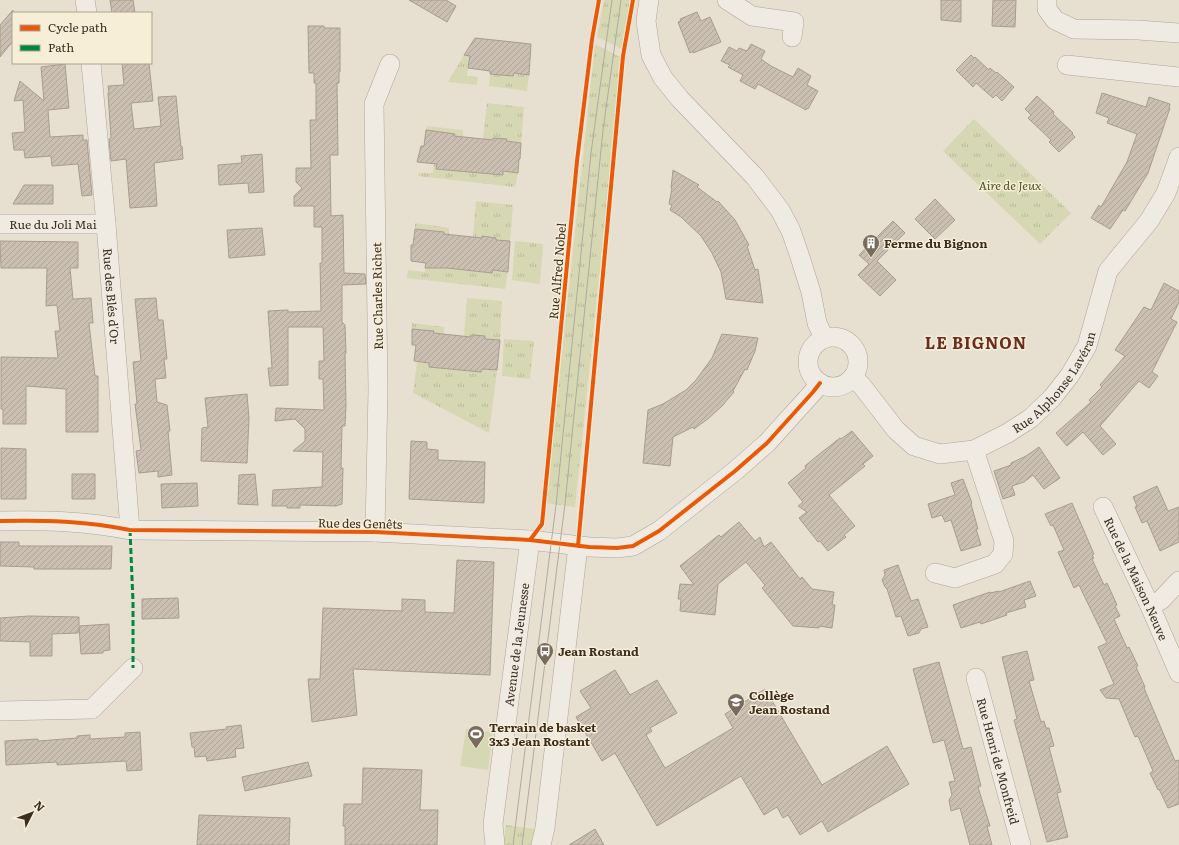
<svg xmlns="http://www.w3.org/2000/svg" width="1179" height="845" viewBox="0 0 1179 845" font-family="Literata,serif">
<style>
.grass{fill:url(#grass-tufts)}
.pitch{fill:#d6d7b3}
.building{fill:url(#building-hatch);stroke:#a89c90}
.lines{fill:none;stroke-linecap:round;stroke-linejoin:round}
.minor-casing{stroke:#ada599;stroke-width:20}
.minor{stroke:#efebe3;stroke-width:19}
.tram{stroke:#afaaa2;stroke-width:1}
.quiet{stroke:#00873e;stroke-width:3;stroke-dasharray:6 3;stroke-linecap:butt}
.cycleway-casing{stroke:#f7eed8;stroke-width:6}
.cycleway{stroke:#e8590c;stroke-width:4}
.labels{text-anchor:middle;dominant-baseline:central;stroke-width:3;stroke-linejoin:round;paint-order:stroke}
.park-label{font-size:12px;font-style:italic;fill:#4d5a26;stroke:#f7eed8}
.street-label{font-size:12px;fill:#3d2e20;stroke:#f7eed8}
.poi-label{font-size:12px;font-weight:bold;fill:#3d2e20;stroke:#f7eed8;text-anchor:start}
.district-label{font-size:16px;font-weight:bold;letter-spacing:1px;fill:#6b2e1e;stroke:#f7eed8}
</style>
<defs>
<pattern id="grass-tufts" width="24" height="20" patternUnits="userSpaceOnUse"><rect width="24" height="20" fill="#d6d7b3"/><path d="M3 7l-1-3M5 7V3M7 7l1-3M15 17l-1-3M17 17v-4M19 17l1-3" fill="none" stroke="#b9b99a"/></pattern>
<pattern id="building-hatch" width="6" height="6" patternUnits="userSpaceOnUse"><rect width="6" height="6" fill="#cbbfb2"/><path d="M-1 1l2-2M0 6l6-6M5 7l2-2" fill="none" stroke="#afa499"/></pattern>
</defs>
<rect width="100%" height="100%" fill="#e7e0d1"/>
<path class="grass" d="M604 0H630L622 49 597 37Z
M595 44 622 58 575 507 546 503Z
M464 55 470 56 467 76 478 77 477 85 448 82Z
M514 73 529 75 527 91 489 86 490 74 513 76Z
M487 103 524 107 521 143 506 141V139L493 138V140L483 139Z
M974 119 1071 213 1040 244 943 151Z
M427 126 463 130V136H454V134L426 130Z
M434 164H437L436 169 503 174V171L518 173 515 187 418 176 419 173H433Z
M476 201 513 205 510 241 496 240V238L482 236V238L473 237Z
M415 223 449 228V235L444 234V232L415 229Z
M515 241 543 244 540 284 512 280Z
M425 268H447L492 273 493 270 508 272 505 289 407 278 408 270 425 272Z
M467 298 502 301 500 340 485 339V336L472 335 471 337 464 336Z
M412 323 444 327V334L433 333V331L412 329Z
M504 339 534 341 530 379 502 376Z
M417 362 429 363V367L481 372 482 369 497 370 489 433 413 393Z
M506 825 535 829 533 845H503Z"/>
<path class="pitch" d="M466 729 493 732 488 770 460 766Z"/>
<path class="building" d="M110 0H133L135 13H112Z
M409 0H446L456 6 447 22Z
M941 0H961V22L941 20Z
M993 0H1016L1015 27 992 26Z
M13 10V41L0 57V25Z
M697 12 701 21 710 17 721 42 693 53V51L690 53 678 22 681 21 680 19Z
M308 26H324V28H340V72H339V83H337L338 155H330L331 216 343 215 344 273 365 274 366 284 342 285V322L345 325 346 353H345L346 405 345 426H342L341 468H343L342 504 336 506 300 505V508H287V506H272L273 490 322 487 323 452 293 451 305 441V429L295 419 275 421 276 408 324 410 323 379H319V361H324L323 327H288V385L270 386 268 368H272L268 311 288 310V312L321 311 320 263H322V227H314V206H294V196L302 188 296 182V168H311L310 120H316V83H314V73H309Z
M475 38 531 44 529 75 514 73 513 76 490 74V71L468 68 470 56 464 55Z
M751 44 765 51 761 59 771 66 793 77 798 68 811 76 807 85 818 91 808 109 807 108 806 110 758 84 755 89 740 81 743 75 728 67 730 65 721 61 729 47 737 51 739 48 747 51Z
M971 55 974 58 975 57 989 70 990 68 996 73 997 72 1014 87 1002 101 996 95 993 98 976 83 973 87 956 70Z
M122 63H149L153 101 131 103 134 129 161 126 158 97 176 96 181 147 182 146 183 159 154 163 157 206 130 208 126 159 111 161 109 139 111 138 108 93H109L108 86 124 85Z
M65 64 69 108 48 110 50 137 83 135V140H87L92 195 82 196 78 164 52 166 51 156 25 158 24 150H14L12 133 25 132 23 100 14 101 20 81 44 101 41 67Z
M1102 93 1146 107 1149 97 1170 104 1169 108H1170L1148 173 1125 211 1123 210 1110 229 1091 218 1099 205 1101 207 1127 162 1137 134 1107 123 1109 118 1096 113Z
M1037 96 1054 112 1053 114 1073 133 1072 134 1075 137 1059 152 1049 142 1051 140 1028 118 1031 115 1025 109Z
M426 130 455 134 454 136 493 140V138L507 139 506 141 521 143 520 159H519L518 173 503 171V175L436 169 437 164 417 162 421 146H424Z
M262 154 264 192 249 193 248 183 219 185 218 165 242 163 241 156Z
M673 170 699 185 697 187 717 202 718 201 735 220 749 245 747 246 755 270 758 269 763 303 726 299 721 272 712 253 701 236 681 217 670 210 672 205 669 204 672 188H671Z
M24 185H53V204H13Z
M935 199 955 220 935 239 915 219Z
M893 221 905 233 877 261 896 280 880 296 858 275 869 264 859 255Z
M262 228 265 255 229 258 227 230Z
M415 229 444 232V234L482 238V236L496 238V240L510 241 508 272 493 270 492 273 447 268H425L426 263 411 261V245H413Z
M0 241 78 242V268H70L73 299 91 298 93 323H89L95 376H98V432H66V389L26 386V424H3V409H1V357L58 358 55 331H60L57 305 46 306 47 268H1Z
M1164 283 1179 291V302L1171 319 1177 322 1152 372 1158 376 1149 388 1139 381 1100 426 1116 444 1103 455 1083 432 1067 446 1056 433 1091 402 1089 400 1102 387 1100 385 1125 356 1115 350 1144 307 1151 310Z
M156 298 158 320H163L167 359H164L166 378 155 379 157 402 167 405 170 431H168L172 475 158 477V471L139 473 136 451 141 450 135 404H137L133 362 141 361 135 299Z
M412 329 434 331 433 333 471 337 472 335 485 336V339L500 340 497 370 482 369 481 372 429 367V363L414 361 416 345H412Z
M722 334 758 338 755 351 747 370 745 369 733 391 734 392 722 406 709 418 694 429 693 427 673 437 670 466 643 463 648 410 663 404 686 390 696 380 712 358Z
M247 394 249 418 247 463 201 461 202 428 208 427 205 398Z
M852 431 873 456 863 464 865 466 829 495 855 526 844 535 846 537 828 551 820 541 818 542 799 518 807 512 798 506 803 502 788 483 806 468 805 466 817 456 840 438 841 439Z
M411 441 427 442V449L438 450V460L485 462 484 503 409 499Z
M1039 447 1060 478 1044 489 1033 475 1024 482 1012 486 1015 495 1003 499 994 471 1011 465V463L1026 456Z
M1 448 26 449V499H1Z
M72 474H95V499H72Z
M255 474 258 505 238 504 239 475Z
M963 479 972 503 971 504 978 529H976L981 545 961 551 951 520 945 522 942 515 932 518 928 504 955 495 951 483Z
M197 483 198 506 162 508 161 484Z
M1157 486 1168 511 1179 507V542L1160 551 1147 521 1142 523 1135 507 1137 506 1133 497Z
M1072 503 1094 554 1092 555 1094 558 1092 559 1104 585 1107 583 1117 605 1115 606 1120 616 1114 619 1127 648 1129 647 1138 666 1136 667 1145 687 1144 688 1175 761 1179 760V804L1168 808 1159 789 1158 790 1150 773 1153 771 1138 736 1135 737 1119 699 1106 698 1100 690 1114 684 1098 647 1107 643 1079 585 1074 588 1058 552 1064 550 1053 525 1051 526 1045 514Z
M739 522 755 541 760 537 764 547 771 542 800 579 802 577 812 589 834 592 832 605H835L832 628 819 626V628L793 626 762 588 765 585 746 562 718 584 715 615 680 611 681 599H678L680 584 694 585 680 566 719 535 721 537Z
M0 542H19V546H112L111 569H34V567L0 566Z
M457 560 494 562 490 675 353 669 357 715 312 722 308 679H320L323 608 402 611V599L425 600V612L454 613Z
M898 565 911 601 918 599 928 627 921 629 919 633 908 636 901 616 896 617 887 589 885 587 882 580 885 575 884 570Z
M1030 581 1036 596 1024 600 1026 607 1006 613 1007 615 981 624 980 622 961 628 953 605 990 592V593L999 591V592Z
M178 598 179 618 142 619V599Z
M29 616 79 617V626L109 624 110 650 103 651V653L81 654 79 627 78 633 52 634V656H30V642L0 641V618Z
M1027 651 1034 680 1029 681 1041 722 1044 721 1046 728H1049L1054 746 1049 747 1061 792 1057 793 1068 837 1047 842 1014 720 1017 719 1002 657Z
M939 662 963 749 971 747 981 786 978 787 990 826H987L992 845H970L960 808 951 811 949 800 952 795 949 782 955 781 944 740 933 743 913 669Z
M615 670 630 695 657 680 677 713 650 728 652 731 646 735 665 768 733 728 725 714 765 689 822 785 887 746 909 784 828 832 822 821 800 835 788 815 783 818 777 807 764 815 741 776 657 826 615 753 602 761 576 717 591 708 580 691Z
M241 725 244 748 235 749 236 757 207 761 206 756 195 757 194 747H192L190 733 227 729 226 727Z
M140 732 142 770 127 771 126 761 57 765V762L6 765 5 741 38 739V741L77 738V736L90 735V739L125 737V733Z
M308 762 312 776 245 791 242 777Z
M363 768 422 770 420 810H438L437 845H345V826H343L344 804H362Z
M199 815 290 818 289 845H197Z
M595 829 604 845H569Z"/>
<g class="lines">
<defs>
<g id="minor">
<path d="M85 0 87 13"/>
<path d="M649 0 646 21 651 55 663 78 680 99 755 177 780 210 791 231 799 254 811 292 817 323 824 338"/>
<path d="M727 0 752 16 794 22 792 37"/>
<path d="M1047 0V9L1055 20 1074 29 1138 30 1179 33"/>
<path id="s1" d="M91 63 106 224 130 530"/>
<path d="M1067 65 1179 77"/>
<path id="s2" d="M0 224H106"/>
<circle cx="833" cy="362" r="25"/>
<path id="s3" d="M853 377 862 386 896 430 914 446 940 454 974 450 1008 433 1031 418 1052 398 1070 375 1087 346 1108 271 1149 221 1166 193 1179 157"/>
<path id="s4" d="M1103 507 1150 606 1179 673"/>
<path d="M0 521C45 520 85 521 130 530L375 532 530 540 589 547 617 548 633 546 659 531 735 471 767 443 813 392 820 383"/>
<path d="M375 532 378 390 374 104 390 64"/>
<path d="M935 573 955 578 995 564 1003 554 1004 541 974 450"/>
<path d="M1150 606 1161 600 1179 581"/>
<path id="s5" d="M976 678 1021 845"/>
<path d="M0 711 92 709 133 668"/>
<path id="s6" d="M495 845 493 824 530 540"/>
<path d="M541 845 545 828 578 546"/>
</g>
</defs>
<use href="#minor" class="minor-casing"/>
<use href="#minor" class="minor"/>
<path class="tram" d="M513 845 556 505 591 153 612 0
M522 845 565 504 603 130 621 0"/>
<path class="quiet" d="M130 530 133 602V668"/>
<defs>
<path id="cycleway" d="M0 521C45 520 85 521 130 530L375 532 530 540 589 547 617 548 633 546 659 531 735 471 767 443 813 392 820 383
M530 540 542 524 577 161 592 39 599 0
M578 546 623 56 633 0"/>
</defs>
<use href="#cycleway" class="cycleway-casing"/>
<use href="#cycleway" class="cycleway"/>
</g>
<defs>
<symbol id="building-pin" viewBox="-11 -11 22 30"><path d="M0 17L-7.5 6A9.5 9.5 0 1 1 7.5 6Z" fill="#786c5e" stroke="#f7eed8"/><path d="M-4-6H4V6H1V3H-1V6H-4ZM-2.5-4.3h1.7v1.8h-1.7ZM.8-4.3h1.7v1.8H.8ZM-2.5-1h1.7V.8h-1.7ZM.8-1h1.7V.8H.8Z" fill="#fff"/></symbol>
<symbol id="bus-pin" viewBox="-11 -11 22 30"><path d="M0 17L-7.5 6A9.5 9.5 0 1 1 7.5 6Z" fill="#786c5e" stroke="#f7eed8"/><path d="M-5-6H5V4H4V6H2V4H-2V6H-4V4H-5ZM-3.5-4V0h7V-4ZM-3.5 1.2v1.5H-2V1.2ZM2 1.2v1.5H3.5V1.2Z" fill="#fff"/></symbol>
<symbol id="school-pin" viewBox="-11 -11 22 30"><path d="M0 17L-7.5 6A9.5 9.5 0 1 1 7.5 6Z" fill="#786c5e" stroke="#f7eed8"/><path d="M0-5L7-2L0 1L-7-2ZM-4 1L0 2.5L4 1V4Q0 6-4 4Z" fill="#fff"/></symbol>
<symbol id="stadium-pin" viewBox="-11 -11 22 30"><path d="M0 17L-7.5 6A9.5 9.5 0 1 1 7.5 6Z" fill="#786c5e" stroke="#f7eed8"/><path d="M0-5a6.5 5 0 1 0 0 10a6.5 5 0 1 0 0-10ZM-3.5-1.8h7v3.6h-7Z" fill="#fff"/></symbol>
</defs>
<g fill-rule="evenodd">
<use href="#building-pin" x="861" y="233" width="20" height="27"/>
<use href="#bus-pin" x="535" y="641" width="20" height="27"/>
<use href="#school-pin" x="726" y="692" width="20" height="27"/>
<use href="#stadium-pin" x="466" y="724" width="20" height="27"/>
</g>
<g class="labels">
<g class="park-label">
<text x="1010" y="185">Aire de Jeux</text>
</g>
<g class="street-label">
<text stroke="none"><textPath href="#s2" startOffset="53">Rue du Joli Mai</textPath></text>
<text transform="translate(557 271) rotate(-85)">Rue Alfred Nobel</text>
<text stroke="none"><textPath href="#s1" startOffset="234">Rue des Blés d'Or</textPath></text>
<text transform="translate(377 296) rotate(-91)">Rue Charles Richet</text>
<text stroke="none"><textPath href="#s3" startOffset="262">Rue Alphonse Lavéran</textPath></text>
<text transform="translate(360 523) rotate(1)">Rue des Genêts</text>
<text stroke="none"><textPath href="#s4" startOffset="79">Rue de la Maison Neuve</textPath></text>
<text stroke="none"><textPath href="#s6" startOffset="202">Avenue de la Jeunesse</textPath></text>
<text stroke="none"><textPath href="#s5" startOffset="86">Rue Henri de Monfreid</textPath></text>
</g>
<g class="poi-label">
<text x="884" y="243">Ferme du Bignon</text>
<text x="558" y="651">Jean Rostand</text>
<text x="749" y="695">Collège<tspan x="749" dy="14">Jean Rostand</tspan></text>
<text x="489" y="727">Terrain de basket<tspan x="489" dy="14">3x3 Jean Rostant</tspan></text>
</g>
<g class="district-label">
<text x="976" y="342">LE BIGNON</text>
</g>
</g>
<rect x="12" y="12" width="140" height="52" fill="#f7eed8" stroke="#ada18e"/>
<rect x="20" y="25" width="20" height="6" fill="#e8590c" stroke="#ada18e"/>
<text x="48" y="32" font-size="12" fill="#3d2e20">Cycle path</text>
<rect x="20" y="45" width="20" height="6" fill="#00873e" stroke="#ada18e"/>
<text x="48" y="52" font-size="12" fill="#3d2e20">Path</text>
<g transform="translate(32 813) rotate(48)" stroke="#f7eed8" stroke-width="3" paint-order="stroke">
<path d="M0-3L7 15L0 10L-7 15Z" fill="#3d2e20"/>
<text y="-6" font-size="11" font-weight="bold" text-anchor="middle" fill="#3d2e20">N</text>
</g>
</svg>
